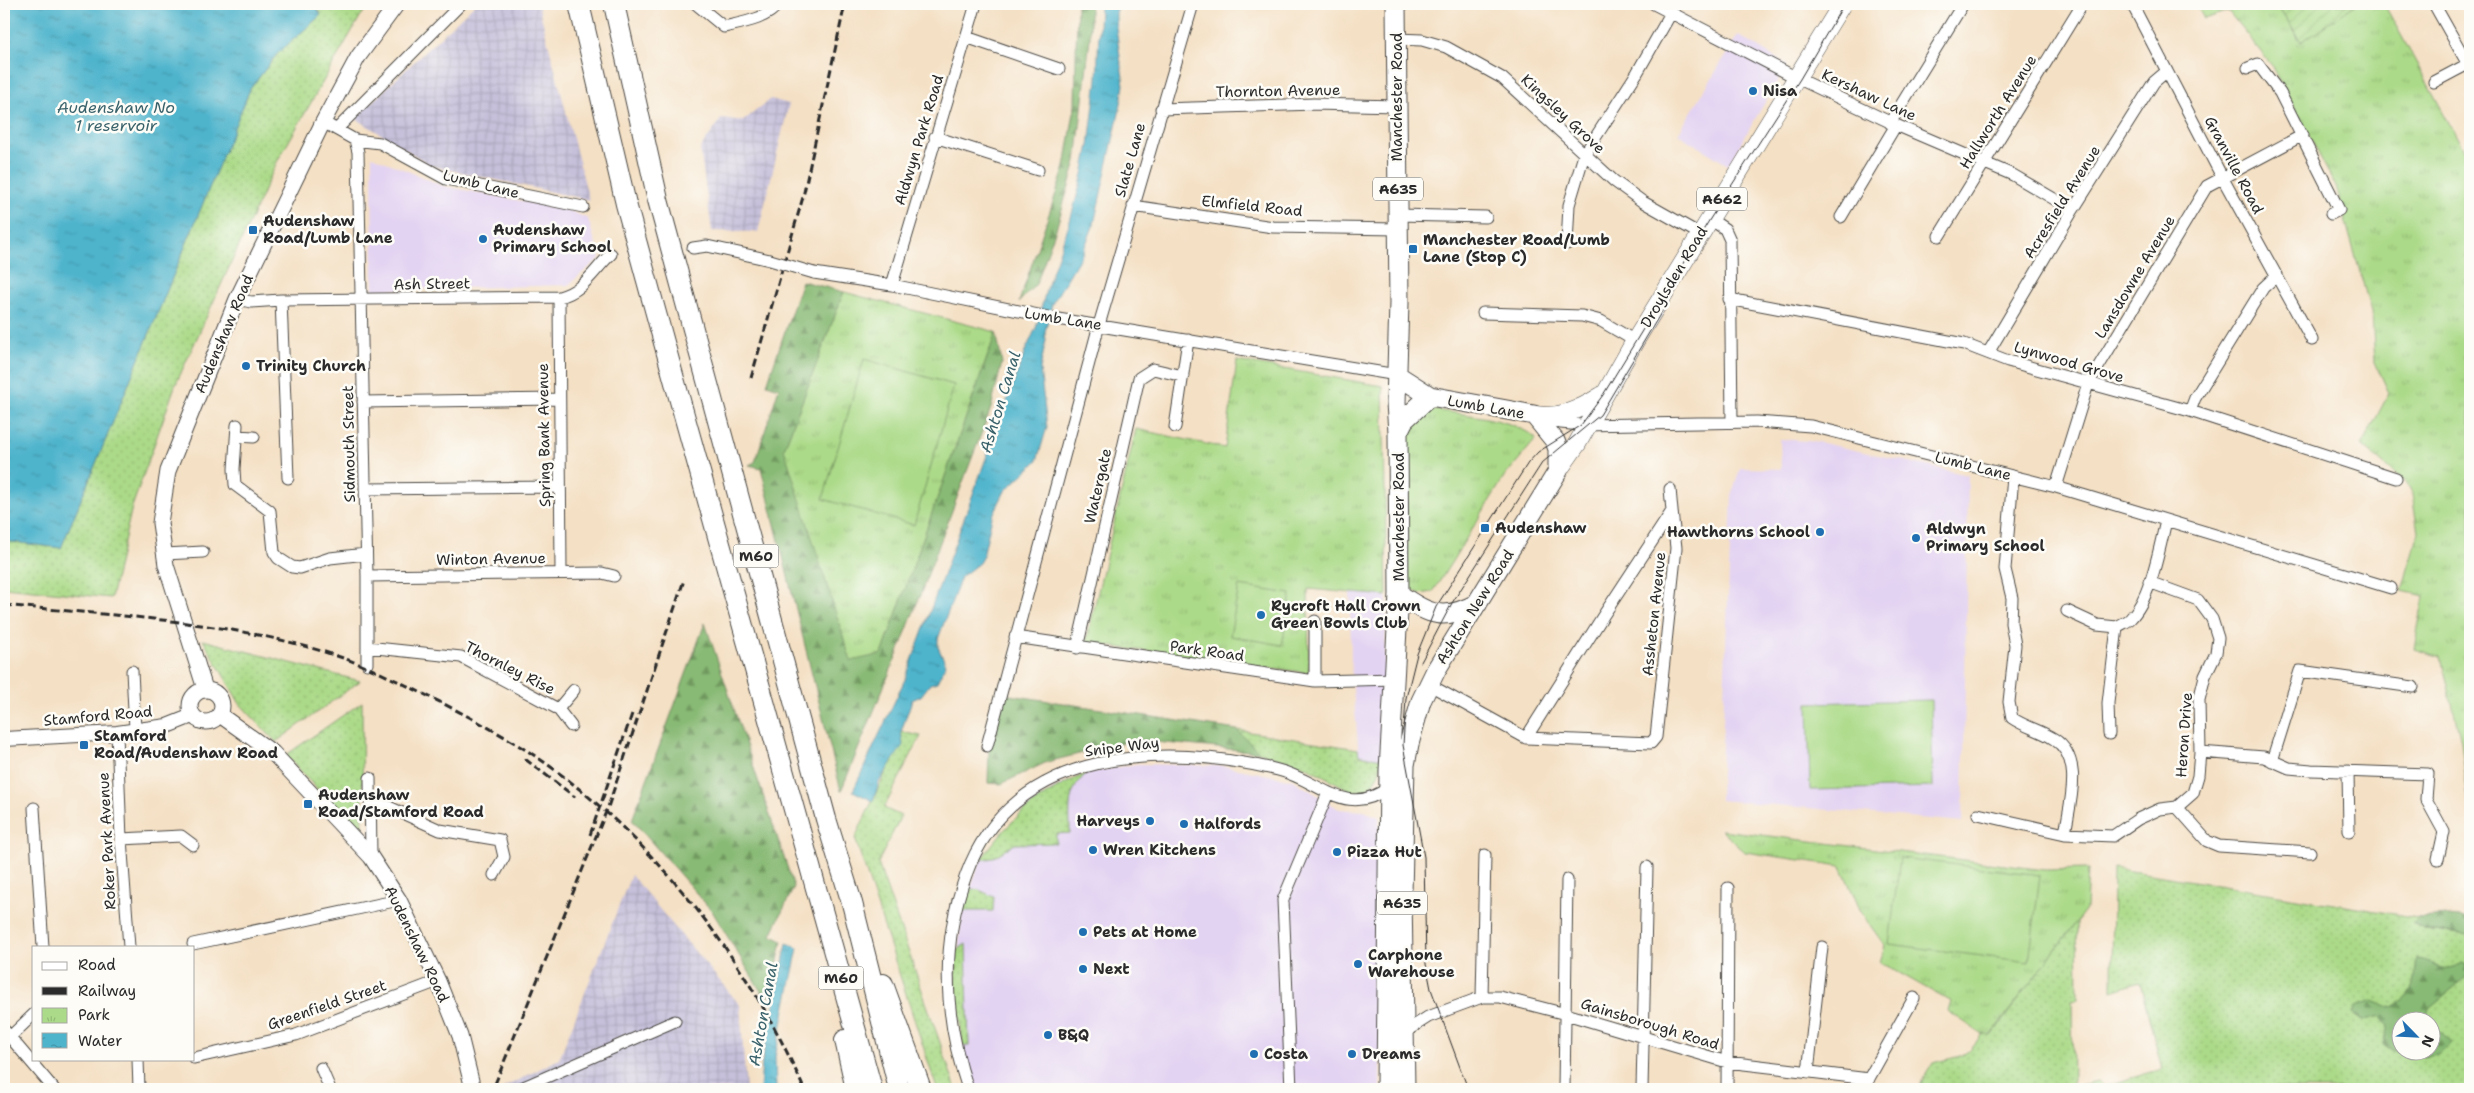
<svg xmlns="http://www.w3.org/2000/svg" width="2474" height="1093" viewBox="0 0 2474 1093" font-family="'Shantell Sans',sans-serif">
<style>
.built{fill:#e3d3f2}
.industrial{fill:url(#industrial-grid)}
.grass{fill:url(#grass-dots);stroke:#6b825a;fill-rule:evenodd}
.forest{fill:url(#forest-firs);stroke:#5a7250}
.park{fill:url(#park-tufts);stroke:#6b825a}
.garden{fill:url(#garden-furrows);stroke:#6b825a}
.pitch{fill:#abda88;stroke:#6b825a}
.water{fill:url(#water-ripples);stroke:#3c707c}
.lines{fill:none;stroke-linecap:round;stroke-linejoin:round}
.minor-casing{stroke:#494642;stroke-width:13}
.tertiary-casing{stroke:#494642;stroke-width:16}
.secondary-casing{stroke:#494642;stroke-width:17}
.primary-casing{stroke:#494642;stroke-width:19}
.trunk-casing{stroke:#494642;stroke-width:21}
.motorway-casing{stroke:#494642;stroke-width:22}
.minor{stroke:#fff;stroke-width:11}
.tertiary{stroke:#fff;stroke-width:14}
.secondary{stroke:#fff;stroke-width:15}
.primary{stroke:#fff;stroke-width:18}
.trunk{stroke:#fff;stroke-width:19}
.motorway{stroke:#fff;stroke-width:20}
.tram{stroke:#2b2b2b;stroke-width:1}
.rail{stroke:#2b2b2b;stroke-width:3;stroke-dasharray:8 4;stroke-linecap:butt}
.minor-bridge-casing{stroke:#494642;stroke-width:13;stroke-linecap:butt}
.minor-bridge{stroke:#fff;stroke-width:11}
.poi-dot{fill:#1f6fb2;stroke:#fdfcf7;stroke-width:2}
.labels{text-anchor:middle;dominant-baseline:central;stroke-width:5;stroke-linejoin:round;paint-order:stroke}
.shield{fill:#fdfcf7;stroke:#6a6a68;stroke-width:1}
.shield-label{font-size:14px;font-weight:bold;fill:#2b2b2b}
.street-label{font-size:15px;fill:#2b2b2b;stroke:#fdfcf7}
.poi-label{font-size:15px;font-weight:bold;fill:#2b2b2b;stroke:#fdfcf7;text-anchor:start}
.water-label{font-size:16px;font-style:italic;fill:#39626b;stroke:#fdfcf7}
</style>
<defs>
<pattern id="industrial-grid" width="8" height="8" patternUnits="userSpaceOnUse" patternTransform="scale(1.25)"><rect width="8" height="8" fill="#c6c0da"/><path d="M0 4h8M4 0v8" fill="none" stroke="#aaa5bb"/></pattern>
<pattern id="grass-dots" width="8" height="8" patternUnits="userSpaceOnUse" patternTransform="scale(1.25)"><rect width="8" height="8" fill="#abda88"/><path d="M2 2h.1M6 6h.1" fill="none" stroke="#93bb76" stroke-width="1.8" stroke-linecap="round"/></pattern>
<pattern id="forest-firs" width="22" height="20" patternUnits="userSpaceOnUse" patternTransform="scale(1.25)"><rect width="22" height="20" fill="#88ba74"/><path d="M5 1l3.5 6h-7zM16 11l3.5 6h-7z" fill="#6f975f"/></pattern>
<pattern id="park-tufts" width="24" height="20" patternUnits="userSpaceOnUse" patternTransform="scale(1.25)"><rect width="24" height="20" fill="#abda88"/><path d="M3 7l-1-3M5 7V3M7 7l1-3M15 17l-1-3M17 17v-4M19 17l1-3" fill="none" stroke="#93bb76"/></pattern>
<pattern id="garden-furrows" width="10" height="10" patternUnits="userSpaceOnUse" patternTransform="scale(1.25)"><rect width="10" height="10" fill="#abda88"/><path d="M-1 1l2-2M0 10L10 0M9 11l2-2" fill="none" stroke="#93bb76"/></pattern>
<pattern id="water-ripples" width="26" height="14" patternUnits="userSpaceOnUse" patternTransform="scale(1.25)"><rect width="26" height="14" fill="#4eb4cc"/><path d="M2 4q2-2 4 0t4 0M15 11q2-2 4 0t4 0" fill="none" stroke="#4193a6"/></pattern>
</defs>
<rect width="100%" height="100%" fill="#fdfcf7"/>
<filter id="ink" filterUnits="userSpaceOnUse"><feTurbulence type="fractalNoise" baseFrequency=".02" numOctaves="2"/><feDisplacementMap in="SourceGraphic" scale="10" xChannelSelector="R" yChannelSelector="G"/><feConvolveMatrix kernelMatrix="1 2 1 2 8 2 1 2 1" color-interpolation-filters="sRGB"/></filter>
<filter id="wash" filterUnits="userSpaceOnUse"><feTurbulence type="fractalNoise" baseFrequency=".0096" numOctaves="4" result="noise"/><feDisplacementMap in="SourceGraphic" scale="20" xChannelSelector="R" yChannelSelector="G"/><feGaussianBlur stdDeviation="1.12" result="paint"/><feColorMatrix in="noise" values="0 0 0 0 0 0 0 0 0 0 0 0 0 0 0 0 0 1.4 0 .05"/><feComposite in="paint" operator="in"/></filter>
<g filter="url(#wash)">
<rect width="100%" height="100%" fill="#f4e0c4"/>
<path class="built" d="M1738 35 1787 65 1728 165 1678 134Z
M372 156 443 186 568 210 588 219 600 258 568 285 373 290Z
M1780 439 1818 442 1968 475 1963 822 1720 800 1732 495 1740 468 1781 469Z
M1350 592 1387 596 1382 759 1359 755 1351 665Z
M1137 764 1223 766 1293 780 1339 809 1364 811 1379 817 1380 1089H969L955 981 962 911 980 862 1002 832 1030 804 1059 785 1087 773Z"/>
<path class="industrial" d="M475 4H538L589 200 432 166 355 118Z
M771 99 789 104 758 232 712 231 700 149 722 118 743 121Z
M631 875 740 1005 746 1089H501L559 1059Z"/>
<path class="grass" d="M313 4H370L360 17 277 162 175 386 132 507 111 598 4 587V541L61 548 250 89 277 54 321 15Z
M203 640 360 681 276 742 240 704Z
M362 702 363 840 286 755Z
M1237 730 1358 749 1359 755 1382 759C1381 773 1375 781 1366 791H1351L1307 767 1259 752Z
M901 732 921 736 884 808 901 816 878 863 956 1089H937L855 838 902 738Z
M1087 773C1066 792 1070 807 1070 833L1056 834V843L1015 844 992 858 981 860C1010 817 1040 794 1087 773Z
M2113 868 2419 918 2413 924 2424 930 2470 935V1089H1917L1933 1063C1963 1054 1963 1061 1982 1034L1991 1036 2077 920 2078 999 2072 1000 2073 1087 2097 1081 2104 1086 2162 1069 2140 982 2112 991ZM2402 1020H2432V1050H2402Z
M969 888 979 890 994 897 993 911H962Z
M966 944 969 1046H963L955 981 957 950Z"/>
<path class="forest" d="M1077 4H1090V38L1076 162 1056 229 1036 284 1019 302 1065 167 1075 106Z
M802 281 844 292 784 449 882 654 996 332 1002 363 991 408 903 640 841 791 761 468 749 465 755 462 779 388 767 384Z
M705 623 794 887 771 935 782 941 771 995 765 998 712 911 632 820Z
M1004 694 1237 730 1259 752 1135 740 1047 762 1001 784 988 783 989 751Z
M2448 916 2470 918V935L2424 930 2413 924 2419 918Z
M2417 959C2440 961 2435 976 2463 963L2470 966V974L2429 1008 2426 1020H2402L2401 1048 2398 1053 2383 1045 2388 1026 2380 1016 2362 1021 2353 1014 2356 1006 2373 1000 2393 1008C2417 994 2414 985 2417 959Z
M2432 1029 2441 1033 2451 1043 2439 1055 2422 1057V1051L2432 1050Z"/>
<path class="park" d="M2196 4H2277L2301 42 2356 4H2384L2470 161V817L2461 741 2441 657 2414 649 2424 596 2402 591 2418 532 2411 488 2362 445 2389 393 2375 362 2372 315 2336 187 2273 67 2228 11 2204 19Z
M844 292 996 332 882 654 851 661 784 449Z
M1237 361 1383 386 1387 596 1308 589 1309 673 1086 643 1136 429 1225 448Z
M1436 410C1465 415 1515 418 1536 439L1505 476 1433 592 1420 594 1408 587 1406 436C1411 420 1420 414 1436 410Z
M1721 830 2045 870 2088 869 2086 909 1990 1036 1982 1034 1948 1011 1951 1002 1880 962 1885 946 1862 914 1841 866 1745 852Z"/>
<path class="garden" d="M2277 4H2356L2301 42Z"/>
<path class="pitch" d="M864 359 954 385 914 525 823 499Z
M1239 586 1291 594 1282 645 1230 636Z
M1931 700 1933 787 1810 790 1808 703Z
M1900 858 2040 875 2029 962 1889 944Z"/>
<path class="water" d="M4 4H313L321 15 277 54 250 89 61 548 4 541Z
M1100 4H1116V27L1124 85 1120 109 1094 224 1082 254 1052 304 1045 332 1046 340 1040 369 1047 427 1037 461 1005 491 992 517 983 556 979 563 961 577 938 639V647L946 664 937 682 930 684 921 696 912 700 901 732 903 745 879 782 873 801 853 791 906 677 1026 349 1036 328 1046 290 1070 221 1083 174 1089 145 1097 79Z
M787 943 798 948 775 1057 776 1089H760L762 1061Z"/>
</g>
<g filter="url(#ink)">
<g class="lines">
<defs>
<path id="minor" d="M696 4 724 27C741 23 768 19 778 4
M1654 4 1797 78 1896 125 2013 175 2073 210
M2132 4 2222 177 2312 340
M2434 4 2470 68
M966 37 1059 69
M1396 39 1422 40 1446 47 1502 78 1614 181 1643 202 1700 234
M2248 68 2258 64 2280 93 2339 210 2331 214
M2434 82 2468 64
M1161 109 1314 104 1396 106
M323 122 355 140 358 152 367 576V664
M1890 123 1963 4
M337 129 461 4
M935 137 1038 170
M355 140 380 143 446 179 583 207
M1133 206 1273 227 1398 229
M1398 215 1486 217
M1841 217 1896 125
M1710 219 1725 229 1730 240 1732 422
M1939 236 2082 4
M1567 244 1569 205 1584 155 1637 73 1671 13
M693 248 707 246 770 260
M814 273 892 285 1058 319 1397 375
M892 285 976 4
M559 297 561 573
M237 299 251 302 281 300 559 297C584 291 593 271 611 254
M1729 299 1964 344 2008 361 2190 411 2396 478
M281 300 288 478
M1483 313 1582 316 1601 321 1635 341
M1988 353 2073 210 2154 82 2167 71
M363 402 559 399
M2190 411 2195 398 2263 288 2277 275
M1548 418 1561 423 1581 425 1757 422 1811 426 2056 487 2391 588
M237 425 234 469 235 485 270 511 274 552 278 558 292 567 300 568 330 558 366 554
M1175 427 1188 340
M237 436 254 437
M2013 477 2005 569 2012 598 2011 623 2015 645 2009 702 2012 718C2025 727 2040 730 2054 739 2085 759 2069 805 2065 834
M2056 487 2088 384 2207 186 2303 135
M365 489 560 487
M1670 489 1672 511
M165 554 203 552
M367 576 602 573 614 576
M2067 611 2097 625 2117 627
M1315 621V681
M1015 637 1315 681 1396 679
M367 647 461 657 558 709 571 726
M1077 648 1139 378 1153 369 1183 376
M132 671 135 729
M1428 684 1526 738 1651 743 1656 737 1676 548 1672 511 1603 616 1526 738
M558 709 574 690
M117 733 121 839 129 947
M2109 734 2108 703 2117 627C2121 624 2127 622 2130 619 2151 598 2159 549 2166 521
M987 746 1099 325 1193 4
M2200 752 2264 757 2289 768 2311 770 2428 774 2426 799 2444 832 2438 859
M2272 761 2300 671 2413 687
M2348 771 2349 831
M370 778 371 857
M371 799 440 830 500 840 504 857 494 875
M2177 807 2207 841 2219 846 2310 852
M34 808 43 947
M1978 814 2065 834 2113 836 2138 819 2160 809 2177 807 2193 793 2198 776 2200 752 2199 700 2205 676 2216 653 2218 638 2212 619 2198 600 2149 582
M121 839 181 836 193 845
M193 944 399 900
M1482 997 1485 855
M4 1030 54 1089
M1403 1033 1428 1017 1482 997H1500L1566 1014 1727 1062 1869 1079
M10 1037 34 1014
M194 1058 296 1035 438 981
M138 1059 139 1089
M321 1068 330 1089
M1808 1072 1822 947
M519 1089 675 1021
M968 1089C944 1018 940 946 966 875 1013 746 1165 742 1278 770 1320 780 1346 820 1389 787
M1291 1089 1283 900 1328 793
M1564 1089 1567 880
M1642 1089 1647 867
M1727 1089 1728 888
M1863 1089 1914 998"/>
<path id="tertiary" d="M4 739 117 733 167 726 192 716"/>
<path id="secondary" d="M205 689 166 565 160 523 168 471 237 299 323 122 358 57 397 4
M190 706a16 16 0 1 1 32 0a16 16 0 1 1-32 0Z
M220 715 273 753 371 857 399 900 438 981 460 1036 473 1089"/>
<path id="primary" d="M1534 415C1560 419 1579 410 1601 396
M1558 471 1577 444 1635 341 1842 4"/>
<path id="trunk" d="M1397 375 1430 396 1534 415 1555 441 1558 449V471L1436 670 1421 701 1409 744 1405 765 1402 894 1405 1089
M1398 432 1404 420 1430 396
M1399 594C1429 616 1445 621 1478 603
M1386 1089 1389 770 1399 594 1398 432 1396 403 1399 303 1396 4"/>
<path id="motorway" d="M579 4 626 204 674 379 872 1089
M614 4 658 200 826 819 852 903 899 1089
M883 984 921 1089
M845 1040 856 1089"/>
</defs>
<use href="#minor" class="minor-casing"/>
<use href="#tertiary" class="tertiary-casing"/>
<use href="#secondary" class="secondary-casing"/>
<use href="#primary" class="primary-casing"/>
<use href="#trunk" class="trunk-casing"/>
<use href="#motorway" class="motorway-casing"/>
<use href="#minor" class="minor"/>
<use href="#tertiary" class="tertiary"/>
<use href="#secondary" class="secondary"/>
<use href="#primary" class="primary"/>
<use href="#trunk" class="trunk"/>
<use href="#motorway" class="motorway"/>
<path class="tram" d="M1421 662 1452 603 1542 463 1600 415 1671 296
M1468 1089 1431 989 1426 964 1424 857 1403 745 1406 698 1417 654 1436 607 1528 463 1538 452 1581 425 1603 395 1710 219 1800 79 1844 4"/>
<path class="rail" d="M751 378 803 197 845 4
M4 605C114 616 228 620 334 655 369 666 401 683 434 699 474 719 515 741 551 767 661 848 750 964 804 1089
M525 759 575 797
M590 835 632 714
M495 1084 608 807 684 580"/>
<defs>
<path id="minor-bridge" d="M770 260 814 273"/>
</defs>
<use href="#minor-bridge" class="minor-bridge-casing"/>
<use href="#minor-bridge" class="minor-bridge"/>
</g>
</g>
<g class="poi-dot">
<circle cx="1753" cy="91" r="5"/>
<rect x="248" y="225" width="10" height="10" rx="2.5"/>
<circle cx="483" cy="239" r="5"/>
<rect x="1408" y="244" width="10" height="10" rx="2.5"/>
<circle cx="246" cy="366" r="5"/>
<rect x="1480" y="523" width="10" height="10" rx="2.5"/>
<circle cx="1820" cy="532" r="5"/>
<circle cx="1916" cy="538" r="5"/>
<circle cx="1261" cy="615" r="5"/>
<rect x="79" y="740" width="10" height="10" rx="2.5"/>
<rect x="303" y="799" width="10" height="10" rx="2.5"/>
<circle cx="1150" cy="821" r="5"/>
<circle cx="1184" cy="824" r="5"/>
<circle cx="1093" cy="850" r="5"/>
<circle cx="1337" cy="852" r="5"/>
<circle cx="1083" cy="932" r="5"/>
<circle cx="1358" cy="964" r="5"/>
<circle cx="1083" cy="969" r="5"/>
<circle cx="1048" cy="1035" r="5"/>
<circle cx="1254" cy="1054" r="5"/>
<circle cx="1352" cy="1054" r="5"/>
</g>
<g class="labels">
<g class="shield">
<rect x="1373" y="177.5" width="50" height="23" rx="4"/>
<rect x="1697" y="187.5" width="50" height="23" rx="4"/>
<rect x="733.5" y="544.5" width="45" height="23" rx="4"/>
<rect x="1377" y="891.5" width="50" height="23" rx="4"/>
<rect x="818.5" y="966.5" width="45" height="23" rx="4"/>
</g>
<g class="shield-label">
<text x="1398" y="189">A635</text>
<text x="1722" y="199">A662</text>
<text x="756" y="556">M60</text>
<text x="1402" y="903">A635</text>
<text x="841" y="978">M60</text>
</g>
<g class="street-label">
<text transform="translate(1278 91) rotate(-1)">Thornton Avenue</text>
<text transform="translate(1869 95) rotate(25)">Kershaw Lane</text>
<text transform="translate(1397 97) rotate(-90)">Manchester Road</text>
<text transform="translate(1998 112) rotate(-58)">Hallworth Avenue</text>
<text transform="translate(1563 114) rotate(43)">Kingsley Grove</text>
<text transform="translate(919 140) rotate(-73)">Aldwyn Park Road</text>
<text transform="translate(1130 160) rotate(-74)">Slate Lane</text>
<text transform="translate(2234 165) rotate(62)">Granville Road</text>
<text transform="translate(481 184) rotate(14)">Lumb Lane</text>
<text transform="translate(2062 202) rotate(-58)">Acresfield Avenue</text>
<text transform="translate(1252 206) rotate(6)">Elmfield Road</text>
<text transform="translate(1674 277) rotate(-59)">Droylsden Road</text>
<text transform="translate(2135 277) rotate(-59)">Lansdowne Avenue</text>
<text transform="translate(432 284) rotate(-1)">Ash Street</text>
<text transform="translate(1063 319) rotate(9)">Lumb Lane</text>
<text transform="translate(224 334) rotate(-67)">Audenshaw Road</text>
<text transform="translate(2069 362) rotate(16)">Lynwood Grove</text>
<text transform="translate(1486 407) rotate(10)">Lumb Lane</text>
<text transform="translate(544 435) rotate(-91)">Spring Bank Avenue</text>
<text transform="translate(349 444) rotate(-91)">Sidmouth Street</text>
<text transform="translate(1973 466) rotate(14)">Lumb Lane</text>
<text transform="translate(1098 486) rotate(-77)">Watergate</text>
<text transform="translate(1399 517) rotate(-90)">Manchester Road</text>
<text transform="translate(491 559) rotate(-1)">Winton Avenue</text>
<text transform="translate(1475 607) rotate(-58)">Ashton New Road</text>
<text transform="translate(1654 614) rotate(-84)">Assheton Avenue</text>
<text transform="translate(1207 651) rotate(8)">Park Road</text>
<text transform="translate(510 668) rotate(27)">Thornley Rise</text>
<text transform="translate(98 716) rotate(-5)">Stamford Road</text>
<text transform="translate(2184 735) rotate(-86)">Heron Drive</text>
<text transform="translate(1122 747) rotate(-7)">Snipe Way</text>
<text transform="translate(107 841) rotate(-93)">Roker Park Avenue</text>
<text transform="translate(417 944) rotate(64)">Audenshaw Road</text>
<text transform="translate(327 1005) rotate(-19)">Greenfield Street</text>
<text transform="translate(1650 1024) rotate(17)">Gainsborough Road</text>
</g>
<g class="poi-label">
<text x="1763" y="91">Nisa</text>
<text x="263" y="221">Audenshaw<tspan x="263" dy="17">Road/Lumb Lane</tspan></text>
<text x="493" y="230">Audenshaw<tspan x="493" dy="17">Primary School</tspan></text>
<text x="1423" y="240">Manchester Road/Lumb<tspan x="1423" dy="17">Lane (Stop C)</tspan></text>
<text x="256" y="366">Trinity Church</text>
<text x="1495" y="528">Audenshaw</text>
<text x="1926" y="529">Aldwyn<tspan x="1926" dy="17">Primary School</tspan></text>
<text x="1810" y="532" text-anchor="end">Hawthorns School</text>
<text x="1271" y="606">Rycroft Hall Crown<tspan x="1271" dy="17">Green Bowls Club</tspan></text>
<text x="94" y="736">Stamford<tspan x="94" dy="17">Road/Audenshaw Road</tspan></text>
<text x="318" y="795">Audenshaw<tspan x="318" dy="17">Road/Stamford Road</tspan></text>
<text x="1140" y="821" text-anchor="end">Harveys</text>
<text x="1194" y="824">Halfords</text>
<text x="1103" y="850">Wren Kitchens</text>
<text x="1347" y="852">Pizza Hut</text>
<text x="1093" y="932">Pets at Home</text>
<text x="1368" y="955">Carphone<tspan x="1368" dy="17">Warehouse</tspan></text>
<text x="1093" y="969">Next</text>
<text x="1058" y="1035">B&amp;Q</text>
<text x="1264" y="1054">Costa</text>
<text x="1362" y="1054">Dreams</text>
</g>
<g class="water-label">
<text x="116" y="107">Audenshaw No<tspan x="116" dy="18">1 reservoir</tspan></text>
<text transform="translate(1000 402) rotate(-73)">Ashton Canal</text>
<text transform="translate(763 1014) rotate(-80)">Ashton Canal</text>
</g>
</g>
<rect width="2474" height="1093" fill="none" stroke="#fdfcf7" stroke-width="20"/>
<rect x="32" y="946" width="162" height="115" fill="#fdfcf7" stroke="#a9a8a5"/>
<rect x="42" y="962" width="25" height="8" fill="#ffffff" stroke="#a9a8a5"/>
<text x="78" y="970" font-size="15" fill="#2b2b2b">Road</text>
<rect x="42" y="987" width="25" height="8" fill="#2b2b2b" stroke="#a9a8a5"/>
<text x="78" y="996" font-size="15" fill="#2b2b2b">Railway</text>
<rect x="42" y="1008" width="25" height="15" fill="url(#park-tufts)" stroke="#a9a8a5"/>
<text x="78" y="1020" font-size="15" fill="#2b2b2b">Park</text>
<rect x="42" y="1033" width="25" height="15" fill="url(#water-ripples)" stroke="#a9a8a5"/>
<text x="78" y="1046" font-size="15" fill="#2b2b2b">Water</text>
<g transform="translate(2416 1036) rotate(114)"><circle r="24" fill="#fdfcf7" stroke="#a9a8a5"/>
<path d="M0-4L9 19L0 12L-9 19Z" fill="#1f6fb2"/>
<text y="-8" font-size="14" font-weight="bold" text-anchor="middle" fill="#2b2b2b">N</text>
</g>
</svg>
